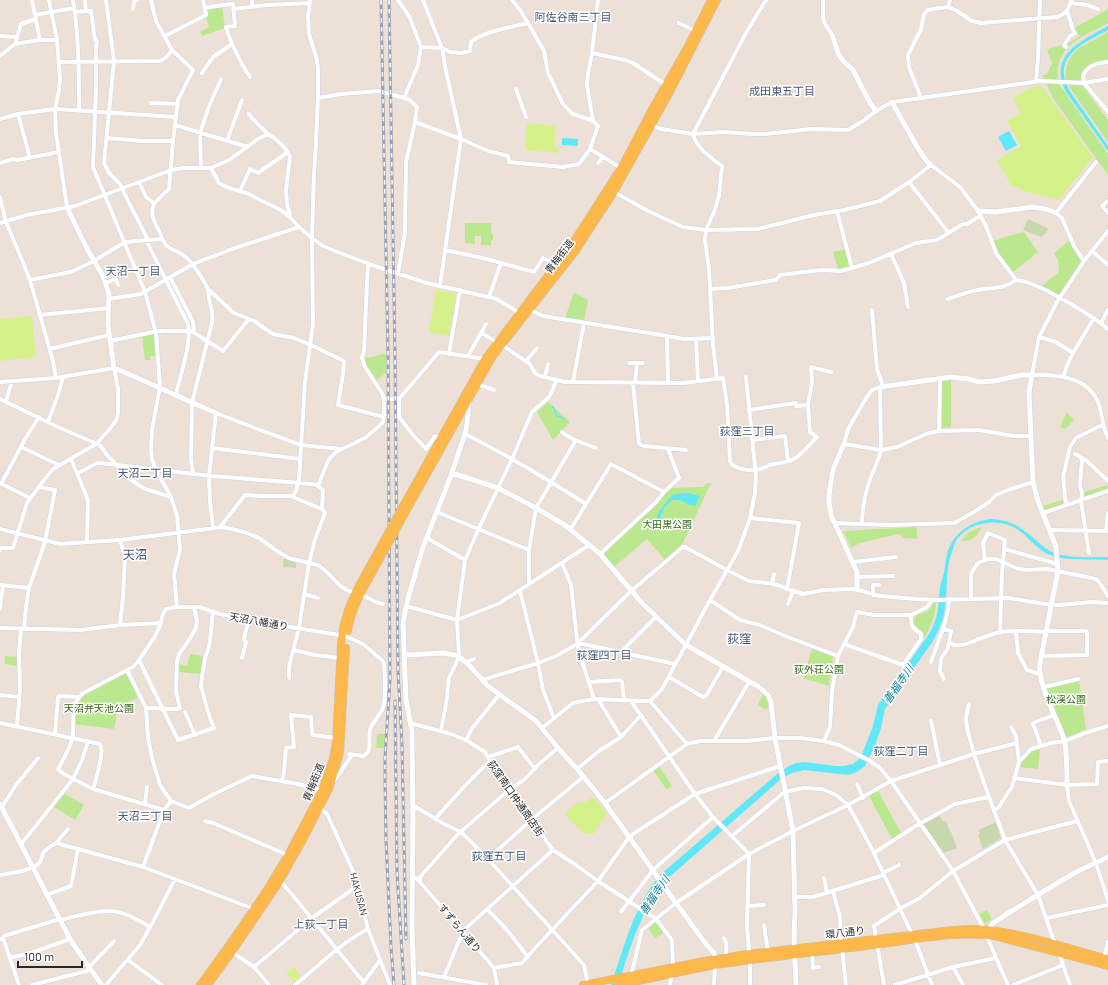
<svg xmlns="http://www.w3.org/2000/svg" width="1108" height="985" viewBox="0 0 1108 985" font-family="Barlow,'Noto Sans JP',sans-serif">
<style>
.green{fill:#bbe88e}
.cemetery{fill:#c8d7ad}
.pitch{fill:#d5f189}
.water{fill:#60e8f9}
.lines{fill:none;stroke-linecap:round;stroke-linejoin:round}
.stream{stroke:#60e8f9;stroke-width:1.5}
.minor-casing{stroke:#cdd4e3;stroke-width:5}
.tertiary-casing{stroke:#cdd4e3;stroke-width:6}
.primary-casing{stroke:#c3c3c3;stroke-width:8}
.minor{stroke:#fff;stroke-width:4}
.tertiary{stroke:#fff;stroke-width:5}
.primary{stroke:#fdb84c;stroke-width:7}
.rail-casing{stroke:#9aa2b4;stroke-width:3}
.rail{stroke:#fff;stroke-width:1.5;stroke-dasharray:4.5;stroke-linecap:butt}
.primary-bridge-casing{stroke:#c3c3c3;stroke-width:8;stroke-linecap:butt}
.primary-bridge{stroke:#fdb84c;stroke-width:7}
.labels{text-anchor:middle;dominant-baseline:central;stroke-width:3;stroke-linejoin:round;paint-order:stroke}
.street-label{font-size:10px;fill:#282828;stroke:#fff}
.park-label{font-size:10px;fill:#326913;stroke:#fff}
.neighbourhood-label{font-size:11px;fill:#45577c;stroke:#fff}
.water-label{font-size:11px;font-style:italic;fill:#037e9b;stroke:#fff}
.quarter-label{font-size:12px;fill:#45577c;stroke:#fff}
</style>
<rect width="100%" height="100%" fill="#ece0d7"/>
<path class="green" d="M222 6 225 28 202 36 200 32 209 27 206 17 207 16V9Z
M1108 9V23C1090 33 1061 43 1058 67 1057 71 1058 75 1058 79L1044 80 1043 75 1047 74 1052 63 1047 50C1059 45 1069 44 1080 36L1073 29Z
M1108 32V61C1093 61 1089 64 1081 76L1082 81 1066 80C1065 70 1067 60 1074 53 1076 50 1079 49 1081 46H1083Z
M1046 83 1059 84 1108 154V175L1053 98Z
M1068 85 1083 86 1108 120V142L1072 91Z
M465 223H491V234H493V240L491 241V245H481V236H475V244L465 243Z
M1023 232 1026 235 1038 252 1012 273 997 252 992 241Z
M1070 240 1073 248 1081 262 1060 295 1058 296 1042 286 1059 272 1058 260 1054 253Z
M847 249 851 267 842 269H838L833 252Z
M574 292 588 300 584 321 565 318Z
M154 334 156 356H150V360H145L142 336Z
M382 354H386V373L375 381 365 363 363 358 373 357Z
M947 379H951V427L942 428 941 381Z
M548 402 570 422 553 440 537 412Z
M1067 412 1074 420 1065 429 1060 427Z
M707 483H711L683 543 665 560 647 539 614 567 604 555V553L666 494 670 488 703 487Z
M1108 485 1107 490 1084 497V492Z
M1065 499V503L1063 505 1045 511 1043 506Z
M917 527V539L904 538 899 534 860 543 851 548 843 531Z
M982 527C975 538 975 540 962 541 967 532 972 530 982 527Z
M933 603H936C935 616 931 627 924 638L923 632 914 624C914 610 922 617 930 609 931 607 932 605 933 603Z
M812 649 832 656 833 658 829 686 803 678Z
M190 654 204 656 200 674 179 672V664L187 666Z
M5 656 18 657V666L5 664Z
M126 672 139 697 126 704 127 706 118 708 114 729 74 724 77 704 84 693 99 688Z
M1079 680 1086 729 1066 738 1046 687Z
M763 694C769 699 771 704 766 710L758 705Z
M377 734H385L384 748H376Z
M1040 748 1038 769 1019 767C1023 757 1029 751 1040 748Z
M659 766 672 786 667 790 653 770Z
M878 791 901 833 892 839 869 796Z
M63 793 84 805 75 820 53 806Z
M987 910 992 919 986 923H984L979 914Z
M656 921 665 932 655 938 648 928 655 922Z"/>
<path class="cemetery" d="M1028 219 1049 229 1041 237 1023 230Z
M284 558 296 563V568L283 567Z
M939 814 943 822 946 821 950 832H951L957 848 943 853 923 825 924 823Z
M996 822 1001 838 983 849 980 841V840L978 835 980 834 979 830Z"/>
<path class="pitch" d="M1042 86 1049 97 1093 157 1059 200 1025 191 1011 185 997 160 1021 146 1007 121 1021 113 1013 98 1033 87Z
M527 123 556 126 554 147H559L558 153 525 150Z
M436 289 456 294 449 336 429 332Z
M32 316 36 357 0 361V319Z
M590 798 595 799 607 814 593 834H586L576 826 565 813 578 802H586Z
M294 967 301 976 294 982 286 973Z"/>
<path class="water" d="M1108 26V30C1084 43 1051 56 1069 90L1108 146V151L1066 92C1047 54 1082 41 1108 26Z
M1009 131 1017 145 1006 151 998 137Z
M562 138 578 139V146L562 145Z
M689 493 700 496 695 506C686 505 681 498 672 500L664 508 660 519 658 520 657 517 659 512 671 496 675 494Z
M990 519C1012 520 1019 526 1036 540 1040 544 1045 548 1050 551 1066 559 1090 557 1108 557V560C1091 559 1066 561 1050 555 1037 550 1028 536 1017 529 999 518 972 521 958 538 955 542 953 548 952 552 945 569 948 589 945 607 944 619 939 630 933 641L885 709 881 728 874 748 865 766 857 772 849 775 804 770 792 773 781 779 666 880C640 911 631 947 618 985H611C624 947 634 906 660 875L777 774 789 766 796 763 804 762 836 766H844L853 764 858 760 863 752 873 726 878 705 927 637C931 631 934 625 936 618 939 608 939 597 940 587 941 582 943 577 944 572 945 566 946 560 947 554 953 533 970 522 990 519Z"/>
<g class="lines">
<path class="stream" d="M552 406 554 408 557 416 563 418"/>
<defs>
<path id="minor" d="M32 0 40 40
M49 0 57 40 60 78 59 90 55 109 56 133 67 207
M73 0C79 37 79 73 79 110
M106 0 114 61 104 163 109 173 120 184 128 201 148 240
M151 0 156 21 172 50 193 70 178 100 173 141 169 189C165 193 156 200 154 204 149 215 156 224 160 233 162 238 163 243 167 246 173 251 181 252 186 257 192 262 206 283 208 290 209 293 209 296 209 299 211 309 214 312 212 323L192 403 191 459 193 474
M252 0V7
M398 0 409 16 421 47 418 65 404 98
M423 0 442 48 446 71 461 139 440 286
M823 0V17L824 22 832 35
M1071 0C1069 9 1066 14 1057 17L981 23 972 21 957 11 948 7 933 9 928 10 924 14 921 29 908 55 909 67 921 98 1040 81 1084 83 1108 79
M1071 3 1087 5 1098 9
M948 7 950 0
M205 8 216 6 233 4 235 26 226 27C230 42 242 65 250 77
M133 9 134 2 137 0
M234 9 267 5 310 3
M86 11H91L95 40 97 41 96 48V89L93 167 145 292 156 333 160 387 152 430 151 449 152 459 156 470 170 495 177 515 180 550 174 574 177 607
M75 12 86 11 85 0
M35 15 74 8
M679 23 695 31
M0 36 17 37
M165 36 206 15 203 0
M15 44 21 24 36 19
M421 47 442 48 450 52 461 53 470 51 471 42C482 32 512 27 528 23
M1066 47 1064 45 1070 36 1075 33 1073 30 1067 11
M592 53 625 60 633 63 666 85
M0 56 15 44 40 40H57
M59 62 159 61C165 60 168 55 172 50
M1108 62C1098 63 1087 65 1083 76L1084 83 1108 112
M202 73 213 57 232 44
M1036 82 1038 58 1040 0
M516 89 526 117
M318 98 341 94 379 91 404 98 410 100 417 107 415 122 406 162 405 232 398 274
M151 103 178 104
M18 114 30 158
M249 114C254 121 261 127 267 133 276 140 285 145 290 156L286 190 287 205 290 214 289 216
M0 119 18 114 55 109 176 117
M593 121 587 85 588 74 592 53 598 0
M415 122 461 139 488 151 508 156 509 162 563 167 579 164 590 149 598 126 593 121 573 114 563 104 548 73 544 51 528 23 520 10 512 0
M175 125 248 147
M652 125 661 129 693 134 723 132 753 134H766L811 129 848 130 863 121 876 111 892 102 921 98
M107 138 143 141H173
M227 141 242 100
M590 149 621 168
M0 163 13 159 17 160 59 152
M598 163 603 157
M201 168 200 133 208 109 221 79
M211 168 219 183 226 187 249 194 262 201 279 209 289 216 299 227 312 238 323 246 335 251 372 265 427 283 497 299 521 314
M139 182 146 197 154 203
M909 182 948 232
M240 191 250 169 258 173 288 152
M614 192 648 211 683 227 706 230 758 229 814 215 844 210 880 201 909 182 931 165 960 187 978 211 986 226 996 253 1016 280
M0 197 6 222 17 248 30 280 53 361 56 378
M1108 201 1102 206 1108 213
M837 211 852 268
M0 223 27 215 75 206 171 170 184 168H211L229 160 258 139 268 134
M1108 231 1084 261 1057 302 1039 337 1032 375C1055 374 1086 376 1097 400 1103 411 1101 425 1108 438
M146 240 188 324C192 343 180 376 176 395
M445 250 487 259 534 272 543 258 556 265
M1092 251 1108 265
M891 254 904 283 908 307
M1084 261 1074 246 1062 218 1056 213 1096 162
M170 277 193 322 194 333
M30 280 71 272 94 261 125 242 162 239
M106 283 116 279 118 285
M710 289 728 288 776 280 780 275 821 270 841 271 852 268 869 263 916 243 937 240 963 224H967L980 216
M209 290 234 313 254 321 273 334 294 338 311 345 344 361 343 374 338 405 384 417
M489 297 501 263
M109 299 141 294 193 264 232 249 299 227
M947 299C957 296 967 292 977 290 992 287 1003 290 1016 280 1032 282 1046 290 1060 298 1077 307 1093 317 1108 329
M530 310 543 316 667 336 684 339 712 338
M872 310 877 369 883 386
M40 315 109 308
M1101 323 1108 310
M169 331H189L193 332 223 351 249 319
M481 333 497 342
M667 336 668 383
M1039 337 1056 342 1073 353 1094 318
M696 339 698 381
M110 341 158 331H166
M502 345 530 364 535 373 540 376 565 382H573L684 383 723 378 727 404 730 461C733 469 748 471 755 470 761 470 765 467 770 465 777 463 785 463 792 460 802 455 809 445 817 437L810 432 808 405 812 382 811 367 831 372
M50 349 109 335
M449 354 460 290
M468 356 486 324
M526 361 537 348
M629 363H643
M545 377 548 364
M1063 377 1068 363 1073 353
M717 379 713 344 709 269 705 240 706 230 714 212 719 196 722 166C713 160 694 145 693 134L747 31 766 0
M0 382 56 378 114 368 118 389V412L117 419 109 430 96 444 53 469 44 480 27 503 13 548H1L0 550
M573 382 584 323
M633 383 639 444 644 446 686 450
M635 383 637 363
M477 384 494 390
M0 399 60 428 100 445 107 455 130 479 137 484 145 489 171 497
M384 399H399
M6 401 12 381
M749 410 796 403V406L808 405
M48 422 58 395 63 377
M939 431 940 379
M562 432C571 440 585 444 596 448
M465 434C507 455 547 479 586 504
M441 439 435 436 426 449 413 435 399 417V399L439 352 485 359
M752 440 785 436 788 461
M21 447 59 465
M212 448 300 459
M1075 454 1087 461 1108 481
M1082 458 1080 486 1082 493 1081 501 1089 553
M71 459 86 495 88 501 87 541
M78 473 97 463H100L211 476 313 484 318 486 323 490 322 509 325 513 315 539 309 563 299 628 289 667V678
M0 483 30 498
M1 484 25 439 39 417
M318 486 328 461 331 457 336 452 365 438 377 428 383 422 384 417V399L382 393 365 367 362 358 364 351 367 282 368 264
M293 496 296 491 299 480 305 382 313 324 312 238 314 173 316 142 318 98V70L317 60 309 34 308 17 310 0
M1066 505 1063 477 1070 447 1076 438 1102 425
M437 512 529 550
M1043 513 1108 491
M750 518 799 523 787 589
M836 523 890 525 954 523 974 512 989 502 996 495 1008 490 1033 482
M862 524C862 512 864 500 867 489 870 476 878 463 881 450L880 387 872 390 865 400 848 429 844 444 881 450 897 447 926 434 939 431 979 430 1014 436H1031
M220 527 245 495 262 496H293L295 498 322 509
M213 528 210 502 209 476 216 413 260 430 301 445 341 449
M0 529 60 544 120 540 223 527 244 532 259 538 280 553 289 558 317 565C332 572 336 589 355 593
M570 530 611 464 664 492
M1049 530 1108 531
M1106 531 1108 513
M427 538 465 560
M120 540 125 557 123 597 120 625
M1004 549 1058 564
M600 554 656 502 664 492 679 478 668 449
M985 560 983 543 988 533 1005 540 1002 572 1000 633
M853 562 896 557
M562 563 571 585 578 648 594 699
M857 577 893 576
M529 584V550L536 508 576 440
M772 584 774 574
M0 585 29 588
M520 591 538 663 543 690 554 718
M304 594 318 598
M360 594 376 602 383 604
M873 595V585H879
M971 598V574L977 564 980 562 988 559H996L1016 568 1025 570 1047 569 1096 579 1099 582 1108 596
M710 600 740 620 760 625 785 636 838 656
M788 604 793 591
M406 606 457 620 500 603 589 545
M0 609 3 585
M0 628 81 630 120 625 161 623
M24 629 26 607 29 588 45 542 55 490 39 487
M943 629 951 631 948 648 941 659 940 671 944 679
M1016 631 1018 653 1027 670 1039 674
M950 643C959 649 970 642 979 639 986 636 993 634 1000 632 1015 630 1030 631 1044 632L1049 631H1086L1087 632V655L1042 656
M577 644H583L675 664
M844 644 903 665 921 639V634C911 627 911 626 911 615
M294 650 315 655 340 658
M621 652 656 617
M242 658 246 643 244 639 249 618
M139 660 178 740 214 728 208 712 201 686 202 677 205 658 208 650 210 641 213 611
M466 662 474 659
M931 662C938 641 948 621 949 599
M127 670 146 708 148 738 152 758 160 785 171 801
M669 677 703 697 706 696 723 667
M482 680 538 663 556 656 577 644 631 591 683 547H685L727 570 749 581 774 584 803 594 823 590 855 589 880 596 916 599 938 600 1008 598 1052 605H1060L1091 602 1108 603
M589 682 620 680 622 682 624 701
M1044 687 1078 679
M0 695 19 697
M631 701 695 794 713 817 749 854 747 925 749 951 747 954
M650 701 687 744
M969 704 966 717 967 728 974 754 989 797 1005 840 1038 895 1055 944
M146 708 177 709 180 708 176 691 177 662 179 654 189 640 196 628 197 621 194 607
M185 712 195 735
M931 720 940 765
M0 723 100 744C105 752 96 779 93 789
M410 723 451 734 466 740 485 752 498 775 553 850 576 865 598 881 656 919 672 940 673 964 670 968
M17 726 20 689 19 655 21 629
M1011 727 1016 736 1019 762
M542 728 573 703 594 699 647 701H650L662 689 710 600 738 551 750 518 755 493 756 476 746 377
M441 731 446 704 449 678 459 657 457 620 465 560 478 530 512 459 532 412 549 397 557 380
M55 734 58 697 59 696 79 697
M621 737 641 715
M466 740 473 727 499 695
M714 741 749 682
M824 741 830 727 832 691 838 656 853 627 857 612 874 615H911L927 607 932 600
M1041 746 1033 723 1054 715
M488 757 518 747 535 769
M577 769 599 751 621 737 598 699
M1014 778 1067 785 1097 784 1098 762 1108 761
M282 781 284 772 286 748 294 747 291 715 311 717 312 733 313 735 336 738
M331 783 335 780 352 755
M857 784 863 798
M1067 785 1069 801 1096 863 1108 901
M171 801 189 808 214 794 252 776 298 784 323 791
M605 803 687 744 700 741H746L775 738H800L824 741 839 745 870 761 880 768 891 781 953 871 984 929
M145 804 147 787
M2 807 16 785 38 758
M320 808 327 814 353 871 368 929 390 985
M164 810 93 789 64 774 58 769C63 760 69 750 72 740 76 723 68 707 83 693L133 667 139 660 154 638 160 626 163 614 166 609 177 607H199L220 614 235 617 249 618 272 624 345 636 363 644 383 661 384 664C385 677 386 692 384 705 382 714 372 721 370 730 368 739 373 752 363 756L349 754
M413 810 416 807 444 824 461 832 488 859 584 965 588 984
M994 811 998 808 1012 787 1019 762 1031 749 1051 743 1065 741 1088 732 1108 726
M435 819C453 799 470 779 490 761
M205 821 213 823 288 855
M732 836 782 794 789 791 804 788 822 789 836 795 848 805 870 845 912 934
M56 843 68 829
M21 844 35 827 73 779 82 760 88 741
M874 853 914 827 955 804 989 797
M488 859 531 820 583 777
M143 867 164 810 171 801
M883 873 899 865
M0 875C10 873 33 871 40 862 42 860 42 856 43 853 46 849 51 846 56 843L143 867 254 909
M413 878H416L420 882 494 968 497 985
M824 878 827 893
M420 882V878L421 876 458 834 509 790 524 780 540 763 558 748
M278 884 280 883H282L290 892 361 979 364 982
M833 891 840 917 841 943
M46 894H49L71 886 78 849
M794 897H813L884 875
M748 906 764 905
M487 909 507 930 528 957
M621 912 653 870 713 817
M1047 918 1108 905
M60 920C77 916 96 910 113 911 126 913 139 920 150 927
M764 925 768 952
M988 935V939L1008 985
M3 938 19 985
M724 938C729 946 725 949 726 958
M0 939 3 938 4 936 60 919
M876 939 874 926 901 908 920 898 953 871 1005 840 1077 821
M915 940 932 985
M880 945 878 949 884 985
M842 949 846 985
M232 952 254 967 269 985
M812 953 813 968 819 967
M1059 953 1070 985
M10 958 37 951 70 939
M1104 958 1108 942
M128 960 162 985
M750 960V985
M254 967 312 918 353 889 358 890
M953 967 963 985
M494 968 522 963 537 946 598 881 627 840 633 834 695 794 780 766
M419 973 486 985
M634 975 632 972 642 930 676 903 749 854 793 831 848 805 891 781 974 754 1017 743
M668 975 671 978 670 985
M444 977 461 936 465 929 553 850
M32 985 87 971 89 967 114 941
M106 985 140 945 154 920 175 879
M295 985C318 966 341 943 368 929
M362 985 380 960
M714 985 715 966
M895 985 953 967 996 958
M1013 985 1063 965"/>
<path id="tertiary" d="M832 35 839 55 844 62 853 70 869 101 876 111
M892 102 916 145 926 160 931 165
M67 207 86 247 103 276 109 294 108 325 114 368C148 382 181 398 216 413
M978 211 996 212 1032 207 1046 209 1056 213
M880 387 951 377 968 379 980 382 994 381 1022 375H1032L1029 392 1033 482 1038 501 1056 547 1058 571 1040 663C1037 683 1057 718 1064 739 1067 750 1067 773 1067 785
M844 444 834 467 832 475 829 495V503L831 515 857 572V589
M452 473 498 488 536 508 565 525 600 554 643 604 686 645 759 687 768 695 771 702 775 738 793 831 795 909 794 938 796 985
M404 655 444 653 454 655 459 657 468 664 488 686 536 721 558 748 577 769 605 803 676 903 706 944 714 953 716 961
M0 804 70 939 89 967 102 985
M988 932 992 924 1005 915 1074 873 1108 857
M414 985 412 926 413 810 412 742V731L406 700 403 624 407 602 423 547 450 478 465 434 467 425 469 401"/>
<path id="primary" d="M403 506 485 359 574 241 621 168 651 111 688 46 711 0
M403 517 493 356 575 252 614 192 670 92 717 0
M348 631C351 611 361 593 371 575
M200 985 234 938 266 891 288 855 322 790 333 759 336 742 341 645 343 628 348 610 355 593 373 560
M208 985 232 952 278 884 303 840 329 789 340 753 346 648
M583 985 704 961 747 954 953 930C965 929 978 928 990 930 1031 935 1069 949 1108 959
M618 985C651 979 683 971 716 965 769 957 822 952 875 945 915 940 958 930 998 937L1108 966"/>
</defs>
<use href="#minor" class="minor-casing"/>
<use href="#tertiary" class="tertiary-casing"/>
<use href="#primary" class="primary-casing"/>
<use href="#minor" class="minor"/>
<use href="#tertiary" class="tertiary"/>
<use href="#primary" class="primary"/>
<defs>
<path id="rail" d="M381 0 388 354 390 680 385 757V782L386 840 391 947 394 985
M389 0 395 355 398 671 402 745 406 939
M395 701 397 872 404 985"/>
</defs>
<use href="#rail" class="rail-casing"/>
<use href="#rail" class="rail"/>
<defs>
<path id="primary-bridge" d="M373 560 403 506
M371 575 403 517"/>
</defs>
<use href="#primary-bridge" class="primary-bridge-casing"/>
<use href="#primary-bridge" class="primary-bridge"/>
</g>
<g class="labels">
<g class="street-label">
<text transform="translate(559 256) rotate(-53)">青梅街道</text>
<text transform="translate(259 621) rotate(10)">天沼八幡通り</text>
<text transform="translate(313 782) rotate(-68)">青梅街道</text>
<text transform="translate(516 798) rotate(55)">荻窪南口仲通商店街</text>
<text transform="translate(359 894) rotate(75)">HAKUSAN</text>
<text transform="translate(460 928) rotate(50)">すずらん通り</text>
<text transform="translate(845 932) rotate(-7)">環八通り</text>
</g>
<g class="park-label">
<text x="667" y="524">大田黒公園</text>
<text x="819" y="669">荻外荘公園</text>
<text x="1066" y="699">松渓公園</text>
<text x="99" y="708">天沼弁天池公園</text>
</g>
<g class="neighbourhood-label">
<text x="573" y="16">阿佐谷南三丁目</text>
<text x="782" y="90">成田東五丁目</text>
<text x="133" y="270">天沼一丁目</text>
<text x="747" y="430">荻窪三丁目</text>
<text x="145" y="472">天沼二丁目</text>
<text x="604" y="654">荻窪四丁目</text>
<text x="901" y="750">荻窪二丁目</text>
<text x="145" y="815">天沼三丁目</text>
<text x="499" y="855">荻窪五丁目</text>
<text x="321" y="923">上荻一丁目</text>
</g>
<g class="water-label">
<text transform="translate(898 684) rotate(-55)">善福寺川</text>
<text transform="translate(654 895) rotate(-56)">善福寺川</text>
</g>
<g class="quarter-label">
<text x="135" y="554">天沼</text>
<text x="739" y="638">荻窪</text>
</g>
</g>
<path d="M18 961v6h64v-6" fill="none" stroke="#282828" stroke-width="2"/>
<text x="24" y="961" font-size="12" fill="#282828" stroke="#ffffff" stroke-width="3" paint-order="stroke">100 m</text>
</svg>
